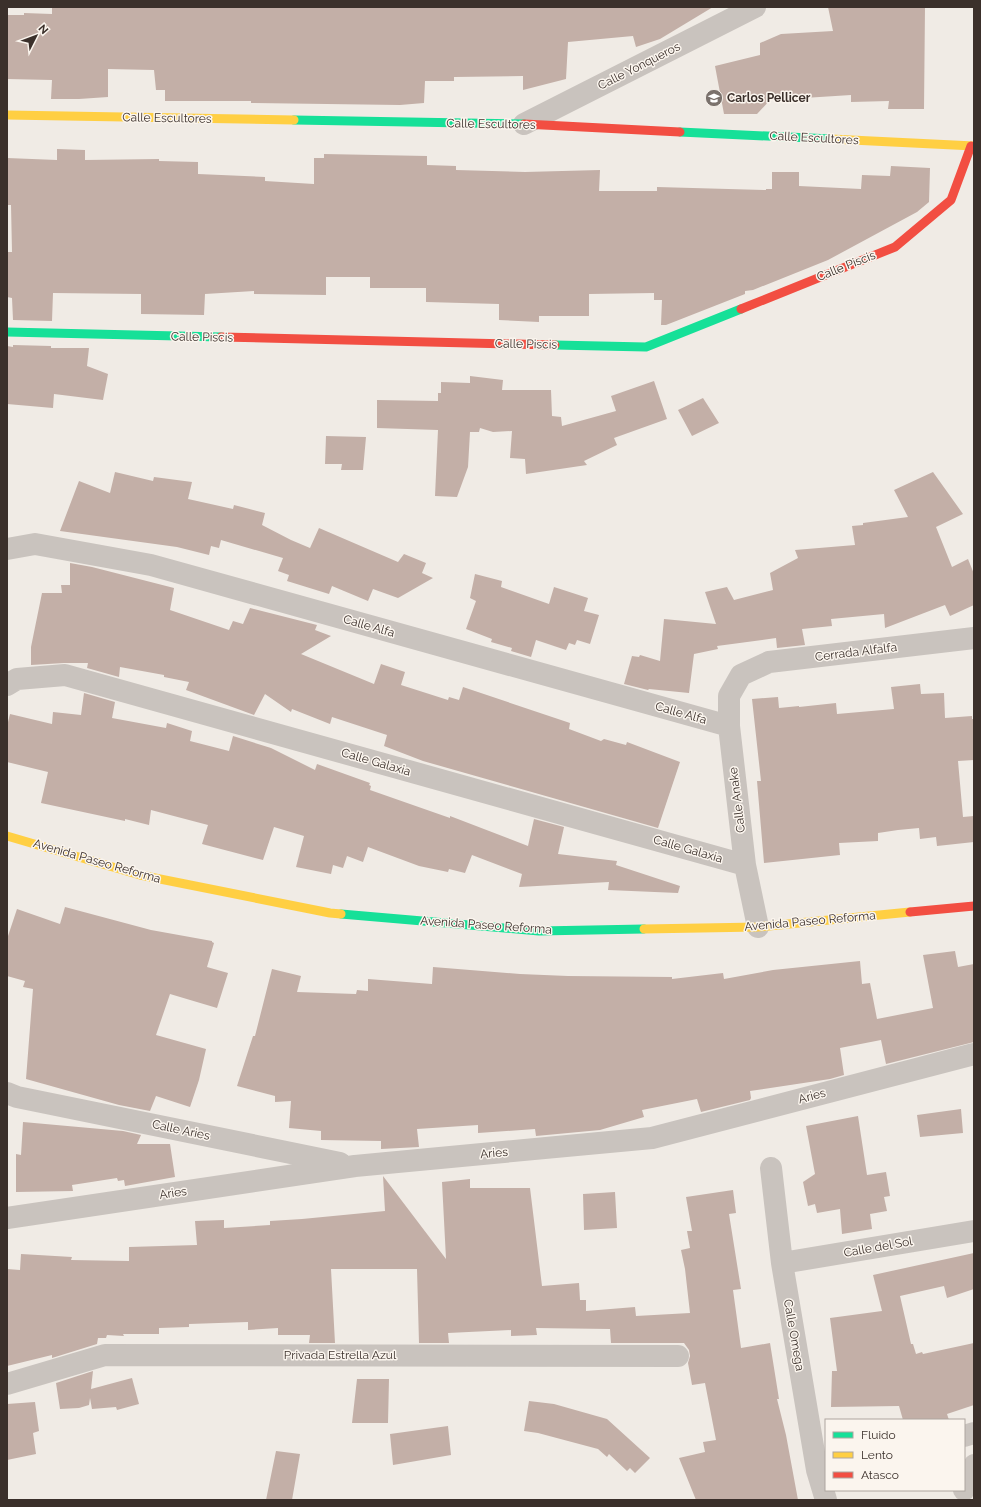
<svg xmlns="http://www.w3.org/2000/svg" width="981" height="1507" viewBox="0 0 981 1507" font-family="Raleway,sans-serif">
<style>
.building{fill:#c3afa7}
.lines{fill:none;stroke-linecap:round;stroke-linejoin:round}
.street{stroke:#c9c3be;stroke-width:22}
.fast{stroke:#16e098;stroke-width:9}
.slow{stroke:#ffcf43;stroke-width:9}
.jam{stroke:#f24e42;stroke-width:9}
.labels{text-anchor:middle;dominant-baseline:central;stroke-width:3;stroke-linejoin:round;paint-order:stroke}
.street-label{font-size:12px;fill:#3b302b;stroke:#fbf5ee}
.poi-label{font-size:12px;font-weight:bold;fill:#3b302b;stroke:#fbf5ee;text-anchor:start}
</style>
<rect width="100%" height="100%" fill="#f0ebe5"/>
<path class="building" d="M52 7H713L660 39 636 47 633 36 568 42 566 79 523 90V76L454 77V81H425L424 103 400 105 251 103V101H165V90H156L154 70 108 69V97L79 99H51L52 80 7 79V29L8 15H24V13L52 14Z
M828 7H925L924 109H888L889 101 851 102V95L804 98V99H771L757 114H724L715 66 760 55V43L781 34 833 31Z
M57 149 85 150V160L159 159V161L198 162V174L265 177V181L314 184V158H324V154L427 156V165L456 166V170L525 172 600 170 599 191H657V187L766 190V189H772V172H799V186L861 189 862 175 890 176 891 166 930 168 929 202 917 212 828 260 753 290 745 291V294L666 325H661L662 300H654V293L589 294V316H539V322L499 320V304L426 302V288H370V277H326V295L254 294V291L205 294 204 315 141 314V294L53 293 52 321 13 320 12 298 7 297V252H12L11 205H7V158L57 160Z
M13 345 51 346V348H89L87 366 108 374 103 400 54 394 53 408 7 404V346L13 347Z
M470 376 503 380 502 390H551L552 416 561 417 562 426 616 411 611 396 654 381 667 419 614 438 617 445 584 461 587 465 526 474 525 459 510 458 512 431 493 432 480 428 479 432H470L468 467 457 497 435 496 438 430 377 428V400L438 401V393H441V382L470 383Z
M703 398 719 423 692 436 678 410Z
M326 436 366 437 363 470H341L342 464H325Z
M115 472 153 481 154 477 192 482 188 499 233 509 234 505 265 513 262 525 291 540 310 548 319 528 398 562 404 554 426 563 422 573 433 578 398 598 373 589 368 601 332 586 329 594 287 581 289 575 278 571 283 558 221 540 219 548 211 546 209 555 177 547 60 531 79 481 110 493Z
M933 472 963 514 936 527 952 567 968 559 974 574V605L950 616 945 605 885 628 884 614 831 619 832 626 802 629 805 645 777 648 776 638 717 646 718 649 694 654 689 693 649 689 648 690 624 684 632 656 639 657 640 655 660 661 664 619 716 624 705 592 727 587 734 600 773 590 770 573 798 558 795 550 855 545 852 526 863 525V523L908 517 894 490Z
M70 563 92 567 174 588 170 610 229 630 233 621 243 624 250 608 317 625 315 630 331 636 301 654 374 684 381 664 405 672 401 685 448 700 449 697 459 700 463 687 570 723 569 729 601 741 604 739 626 745 627 742 680 762 658 828 423 761 384 746 387 735 332 717 330 724 292 709 291 712 265 694 254 715 186 690 189 682 164 677V675L120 667 119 677 87 668 88 663H64L31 665V647L42 593H62L61 585H70Z
M475 574 502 581 501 587 549 604 554 587 588 598 584 611 599 615 590 644 577 640 575 645 569 643 566 650 536 640 531 657 511 651 512 648 491 642 492 639 466 629 476 601 470 598Z
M920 684 921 694 944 693 945 718 972 716V719H974V760L958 761 963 817 974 816V842L937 846 936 837 920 839 919 828 898 830 878 833V841L839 843 840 855 764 863 757 781H761L752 699 778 697 779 708 799 706V707L836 703 837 714 894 709 891 687Z
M84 693 115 702 112 718 166 728 167 723 192 731 190 741 229 751 233 736 271 748 315 770 317 764 370 783 369 785 371 786 370 790 450 818V816L528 846 534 819 564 827 558 854 617 861 616 865 680 886 678 893 608 890 609 882 519 887 522 874 472 855 465 873 449 869 448 872 419 866 368 847 363 862 347 856 343 868 333 865 331 874 296 867 304 836 274 827 263 860 202 844 208 825 151 810 149 825 125 819V821L41 803 48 772 7 762V726L10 714 52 724 53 712 81 715Z
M65 907 151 930 212 941V942L214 943 207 967 228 973 217 1008 170 994 156 1035 206 1049 199 1080 190 1107 156 1096 150 1111 119 1105 26 1079 33 989 23 987 25 981 7 976V939L17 909 60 924Z
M955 951 958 967 974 964V1042L886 1064 881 1040 840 1048 844 1075 830 1079 750 1091 751 1098 750 1100 701 1112 697 1099 642 1110 644 1117 600 1130 536 1136 535 1129 478 1133V1125L417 1129 419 1147 381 1149V1141L321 1140V1131L289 1128 291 1101 275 1102V1096L237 1086 253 1036H255L272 969 301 976 297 992 356 994 357 990 368 991V979L432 984 433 967 520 974 568 976 672 977V979L723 973 724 979 773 970 860 961 862 984 870 983 877 1019 933 1008 923 955Z
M961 1109 963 1133 920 1137 917 1115Z
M858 1116 867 1175 886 1172 890 1196 884 1197 887 1211 870 1214 872 1229 842 1234 840 1209 817 1213 815 1204 808 1206 803 1182 815 1174 806 1126Z
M23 1122 123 1131 141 1135 137 1144H170L175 1177 125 1186 124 1180 118 1181 117 1178 72 1185 73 1191 16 1192V1154L21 1155Z
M383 1176 446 1259 442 1182 470 1179V1188H530L542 1286 579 1283 580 1300H586V1311L635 1307 636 1316 690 1313 685 1269 681 1250 690 1248 687 1231H692L686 1197 733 1190 736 1213 729 1214 741 1289 733 1290 741 1348 770 1343 779 1399H777L786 1435 798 1500H696L679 1458 705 1452 703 1442 716 1440 705 1383 692 1385 688 1363 690 1356 689 1350 684 1343H611L610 1329 536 1328 537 1335 511 1336V1330L448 1333 449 1343H419L417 1269H331L335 1343H309L310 1335H278V1328L248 1330V1322L189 1324V1327L159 1328V1334H123L124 1336 107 1335 106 1338H98L97 1344 52 1358V1355L7 1366V1269L20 1270 21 1254 72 1257 71 1260 129 1261V1247L197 1245 195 1221 224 1220V1228L270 1225V1221L302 1219 385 1211Z
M615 1192 617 1228 584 1230 583 1194Z
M974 1253V1289L947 1298 944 1286 900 1296 911 1344H913L916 1354 922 1352 923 1354 974 1343V1405L947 1414 949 1420H903L899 1406 831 1407 832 1371H837L830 1318 882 1311 873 1275Z
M93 1371 91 1389 132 1378 139 1404 117 1410 116 1407 92 1409 90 1398 89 1405 79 1408 60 1409 56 1383Z
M357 1379H389L388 1423H352Z
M529 1401 554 1404 607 1419 650 1458 635 1473 630 1468 627 1471 609 1454 607 1457 598 1449 538 1433 524 1431Z
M35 1402 39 1431 33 1433 36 1454 7 1460V1404Z
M448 1426 451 1455 393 1465 390 1434Z
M276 1451 300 1454 292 1500H266Z"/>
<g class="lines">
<path class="street" d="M524 124 755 7
M7 549 35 544 151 565 729 726
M7 685 17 679 65 675 745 865
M758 927 745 865 729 726V696L741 675 769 662 974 638
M7 1093 17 1097 340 1163
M771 1168 782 1263 817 1470 826 1500
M7 1218 355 1166 652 1138 974 1054
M782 1263 974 1231
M7 1384 105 1355 678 1356
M964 1436 974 1433
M964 1490 974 1465"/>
<path class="fast" d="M294 120 524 124
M680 132 831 139
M7 332 221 337
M555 345 646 347 741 309
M341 914 539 931 644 929"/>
<path class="slow" d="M7 115 294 120
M831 139 974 146
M7 836 140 875 330 913 341 914
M644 929 758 927 910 912"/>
<path class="jam" d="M524 124 680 132
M741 309 895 247 951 200 971 146
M221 337 555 345
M910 912 974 906"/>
</g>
<defs>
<symbol id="school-disc" viewBox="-11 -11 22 22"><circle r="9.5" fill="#7a716c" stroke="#fbf5ee"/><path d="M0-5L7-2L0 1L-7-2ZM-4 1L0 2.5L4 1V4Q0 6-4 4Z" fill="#fff"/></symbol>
</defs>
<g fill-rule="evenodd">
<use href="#school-disc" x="704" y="88" width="20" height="20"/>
</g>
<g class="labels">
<g class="street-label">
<text transform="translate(639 66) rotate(-27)">Calle Yonqueros</text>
<text transform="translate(167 118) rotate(1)">Calle Escultores</text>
<text transform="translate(491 124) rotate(1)">Calle Escultores</text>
<text transform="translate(814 138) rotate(3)">Calle Escultores</text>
<text transform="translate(846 266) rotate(-22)">Calle Piscis</text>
<text transform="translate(202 337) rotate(1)">Calle Piscis</text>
<text transform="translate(526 344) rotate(1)">Calle Piscis</text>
<text transform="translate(369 626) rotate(16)">Calle Alfa</text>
<text transform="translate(856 652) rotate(-7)">Cerrada Alfalfa</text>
<text transform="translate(681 713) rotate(16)">Calle Alfa</text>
<text transform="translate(376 762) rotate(16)">Calle Galaxia</text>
<text transform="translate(737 800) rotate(-97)">Calle Anake</text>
<text transform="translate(688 849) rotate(16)">Calle Galaxia</text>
<text transform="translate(97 861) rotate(16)">Avenida Paseo Reforma</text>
<text transform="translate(810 921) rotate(-5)">Avenida Paseo Reforma</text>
<text transform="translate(486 925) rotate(4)">Avenida Paseo Reforma</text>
<text transform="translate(812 1096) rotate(-15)">Aries</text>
<text transform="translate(181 1130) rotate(12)">Calle Aries</text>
<text transform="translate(494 1153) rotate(-5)">Aries</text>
<text transform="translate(173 1193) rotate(-9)">Aries</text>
<text transform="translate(878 1247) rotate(-10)">Calle del Sol</text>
<text transform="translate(794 1335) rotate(80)">Calle Omega</text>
<text x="340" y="1355">Privada Estrella Azul</text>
</g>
<g class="poi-label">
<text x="727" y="98">Carlos Pellicer</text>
</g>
</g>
<rect width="981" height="1507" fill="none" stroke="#3b302b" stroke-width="16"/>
<rect x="825" y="1419" width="140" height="72" fill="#fbf5ee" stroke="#aea6a0"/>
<rect x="833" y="1432" width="20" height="6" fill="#16e098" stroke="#aea6a0"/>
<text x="861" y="1439" font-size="12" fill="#3b302b">Fluido</text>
<rect x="833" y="1452" width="20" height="6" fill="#ffcf43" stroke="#aea6a0"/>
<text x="861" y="1459" font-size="12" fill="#3b302b">Lento</text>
<rect x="833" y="1472" width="20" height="6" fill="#f24e42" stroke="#aea6a0"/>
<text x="861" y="1479" font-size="12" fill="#3b302b">Atasco</text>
<g transform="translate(36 36) rotate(48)" stroke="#fbf5ee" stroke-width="3" paint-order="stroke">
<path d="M0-3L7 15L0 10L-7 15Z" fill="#3b302b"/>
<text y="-6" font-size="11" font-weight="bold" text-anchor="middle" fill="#3b302b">N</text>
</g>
</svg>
